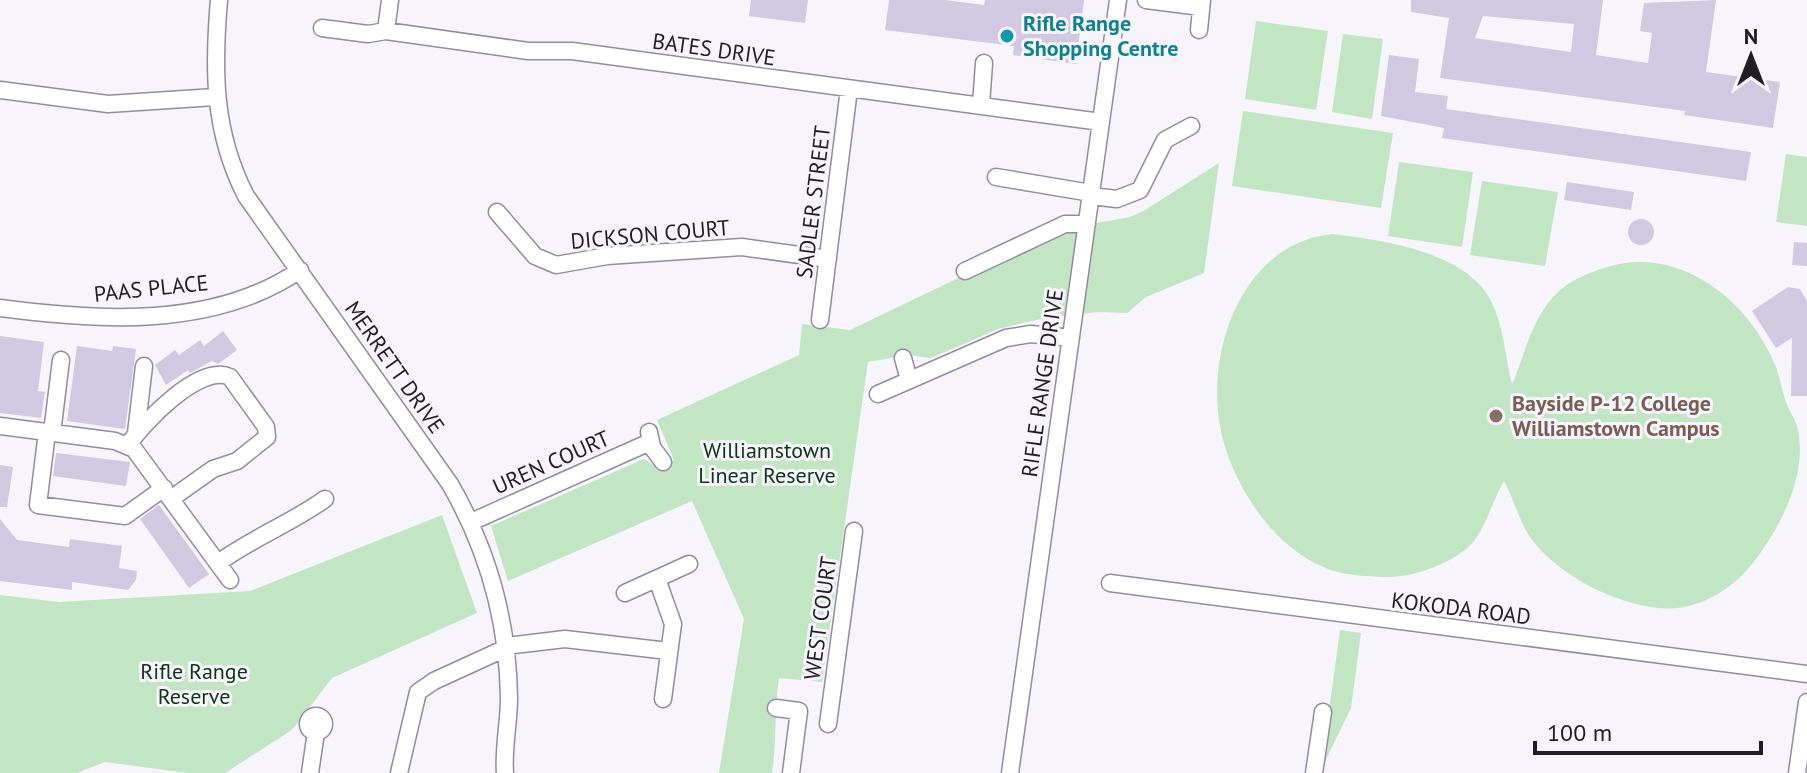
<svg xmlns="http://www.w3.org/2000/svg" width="1807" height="773" viewBox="0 0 1807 773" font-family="'PT Sans',sans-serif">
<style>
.green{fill:#c2e5c4}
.building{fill:#d1c8e2;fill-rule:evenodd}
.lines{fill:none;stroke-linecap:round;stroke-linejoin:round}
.minor-casing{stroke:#938ba3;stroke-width:19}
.minor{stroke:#fff;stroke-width:16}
.culture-dot{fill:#0f9aa8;stroke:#f7f5fb;stroke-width:3}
.education-dot{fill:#8d6e63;stroke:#f7f5fb;stroke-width:3}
.labels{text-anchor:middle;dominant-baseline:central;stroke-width:6;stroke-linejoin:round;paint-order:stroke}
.culture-label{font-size:22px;font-weight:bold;fill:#0d838f;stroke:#f7f5fb;text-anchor:start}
.street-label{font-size:22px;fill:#201d27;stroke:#f7f5fb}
.education-label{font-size:22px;font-weight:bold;fill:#785e54;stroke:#f7f5fb;text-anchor:start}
.park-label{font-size:22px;fill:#0b3614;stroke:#f7f5fb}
</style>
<rect width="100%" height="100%" fill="#f7f5fb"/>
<path class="green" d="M1256 21 1328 31 1316 110 1245 99Z
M1343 34 1383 39 1372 119 1332 112Z
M1243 111 1393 133 1381 208 1232 186Z
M1786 154 1807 157V226L1776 222Z
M1399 162 1473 172 1462 247 1388 236Z
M1219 163 1204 273 1146 297 1127 313 1098 312 1045 318 998 329 931 358 908 355 868 362 822 682 779 678C774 711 777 740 772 773H719L744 619 692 501 508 581 491 526 644 459 657 467 674 460 657 420 799 355 802 324 850 330 1058 230 1130 217 1145 210Z
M1482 181 1558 192 1545 266 1470 255Z
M1333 234C1382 240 1467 252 1491 301 1504 326 1505 357 1512 384 1525 355 1531 321 1553 297 1568 280 1590 272 1611 266 1682 246 1751 303 1776 367 1780 378 1782 391 1786 402 1789 411 1796 420 1798 430 1807 475 1782 524 1756 559 1734 589 1698 612 1659 608 1615 604 1560 576 1533 541 1520 525 1514 499 1504 481 1493 499 1487 524 1474 541 1456 563 1412 578 1385 577 1368 576 1348 576 1331 570 1279 553 1238 493 1224 443 1200 362 1239 242 1333 234Z
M442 515 477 613 332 678 292 730 225 773H188L105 762 77 773H0V595L59 602 250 591Z
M1340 630 1361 633 1351 708 1321 770Z"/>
<path class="building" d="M751 0H808L805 23 749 16Z
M889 0H945L984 5 985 0H1084L1076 64 1013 55 1014 46 885 30Z
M1411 0H1603L1596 55 1648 63 1652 33 1640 31 1644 3 1716 0 1706 72 1780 82 1773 128 1684 115 1685 111 1440 78 1449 18 1411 12ZM1483 16 1574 24 1571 52 1475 38Z
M1389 55 1419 59 1415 92 1448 96 1446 109 1751 152 1746 181 1442 138 1444 128 1381 116Z
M1567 182 1634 192 1631 210 1564 200Z
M1628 232a13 13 0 1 1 26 0a13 13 0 1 1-26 0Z
M1794 242 1807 243V266L1792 265Z
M1788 287 1800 289 1807 301V396H1791L1792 338 1776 348 1752 311Z
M223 331 237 350 218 364 212 361 190 373 188 370 166 385 155 365 175 350 179 355 200 340 204 346Z
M0 336 44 342 38 391 45 392 41 418 0 413Z
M77 346 112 351 113 346 136 349 125 429 67 421Z
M56 453 130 462 126 486 53 476Z
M0 465 13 467 7 507H0Z
M159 505 209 574 189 588 140 519Z
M0 519 17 540 69 547 70 539 122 546 119 568 137 571 136 580 128 590 72 582V590L0 581Z"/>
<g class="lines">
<defs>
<path id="minor" d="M219 0C213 70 213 132 246 196L450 484C488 550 508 623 509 698 509 723 503 748 505 773
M1146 0 1201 7
M322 28 368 34 386 31 528 51H572L1101 122
M1199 30 1202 0
M386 31 390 0
M0 90 108 104 215 97
M981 105 984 63
M996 177 1091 193
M1091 196 1117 199 1140 190 1165 140 1191 126
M497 212 535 256 556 265 607 256 742 247 828 259
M965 271 1065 224H1087
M0 308C98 321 214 329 300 270
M820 320 849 89
M903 358 909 380
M878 394 1006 338 1031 334 1071 338
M0 426 115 441 134 449 230 580
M47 432 38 505 125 516 164 488
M649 432 652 447 663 462
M52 433 61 360
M136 433 144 366
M128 445C144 422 200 363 230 377L266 427 267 437 237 461 213 469 172 498
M471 522 650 442
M218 563C252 538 290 524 325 499
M657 579 673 624 663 699
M1110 583 1807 674
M625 593 689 564
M506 646 565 639 668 651
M776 708 799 711 791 773
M308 724a8 8 0 1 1 16 0a8 8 0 1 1-16 0Z
M828 724 854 531
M310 773 316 732
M399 773 418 692 434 681 506 648
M1010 773 1118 0
M1314 773 1323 712
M1797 773 1807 702"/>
</defs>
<use href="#minor" class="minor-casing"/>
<use href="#minor" class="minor"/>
</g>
<circle class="culture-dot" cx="1007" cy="36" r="8"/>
<circle class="education-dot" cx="1496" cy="416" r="8"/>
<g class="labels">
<g class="culture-label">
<text x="1023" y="23">Rifle Range<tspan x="1023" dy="25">Shopping Centre</tspan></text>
</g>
<g class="street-label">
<text transform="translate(714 49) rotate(8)">BATES DRIVE</text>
<text transform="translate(813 202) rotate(-83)">SADLER STREET</text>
<text transform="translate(650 234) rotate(-5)">DICKSON COURT</text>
<text transform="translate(151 288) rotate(-6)">PAAS PLACE</text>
<text transform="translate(395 367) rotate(55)">MERRETT DRIVE</text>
<text transform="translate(1042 383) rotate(-82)">RIFLE RANGE DRIVE</text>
<text transform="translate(551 462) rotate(-24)">UREN COURT</text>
<text transform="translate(1461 608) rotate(7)">KOKODA ROAD</text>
<text transform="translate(820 618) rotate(-82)">WEST COURT</text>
</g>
<g class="education-label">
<text x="1512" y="403">Bayside P-12 College<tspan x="1512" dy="25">Williamstown Campus</tspan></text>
</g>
<g class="park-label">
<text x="767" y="450">Williamstown<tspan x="767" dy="25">Linear Reserve</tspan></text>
<text x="194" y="671">Rifle Range<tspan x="194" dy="25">Reserve</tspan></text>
</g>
</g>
<g transform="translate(1751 56)" stroke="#f7f5fb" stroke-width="6" paint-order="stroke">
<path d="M0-6L14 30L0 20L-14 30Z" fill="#201d27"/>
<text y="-12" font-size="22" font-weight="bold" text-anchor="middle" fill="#201d27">N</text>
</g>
<path d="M1535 741v12h226v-12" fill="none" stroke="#201d27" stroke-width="4"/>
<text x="1547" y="741" font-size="24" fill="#201d27" stroke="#f7f5fb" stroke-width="6" paint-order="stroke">100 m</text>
</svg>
